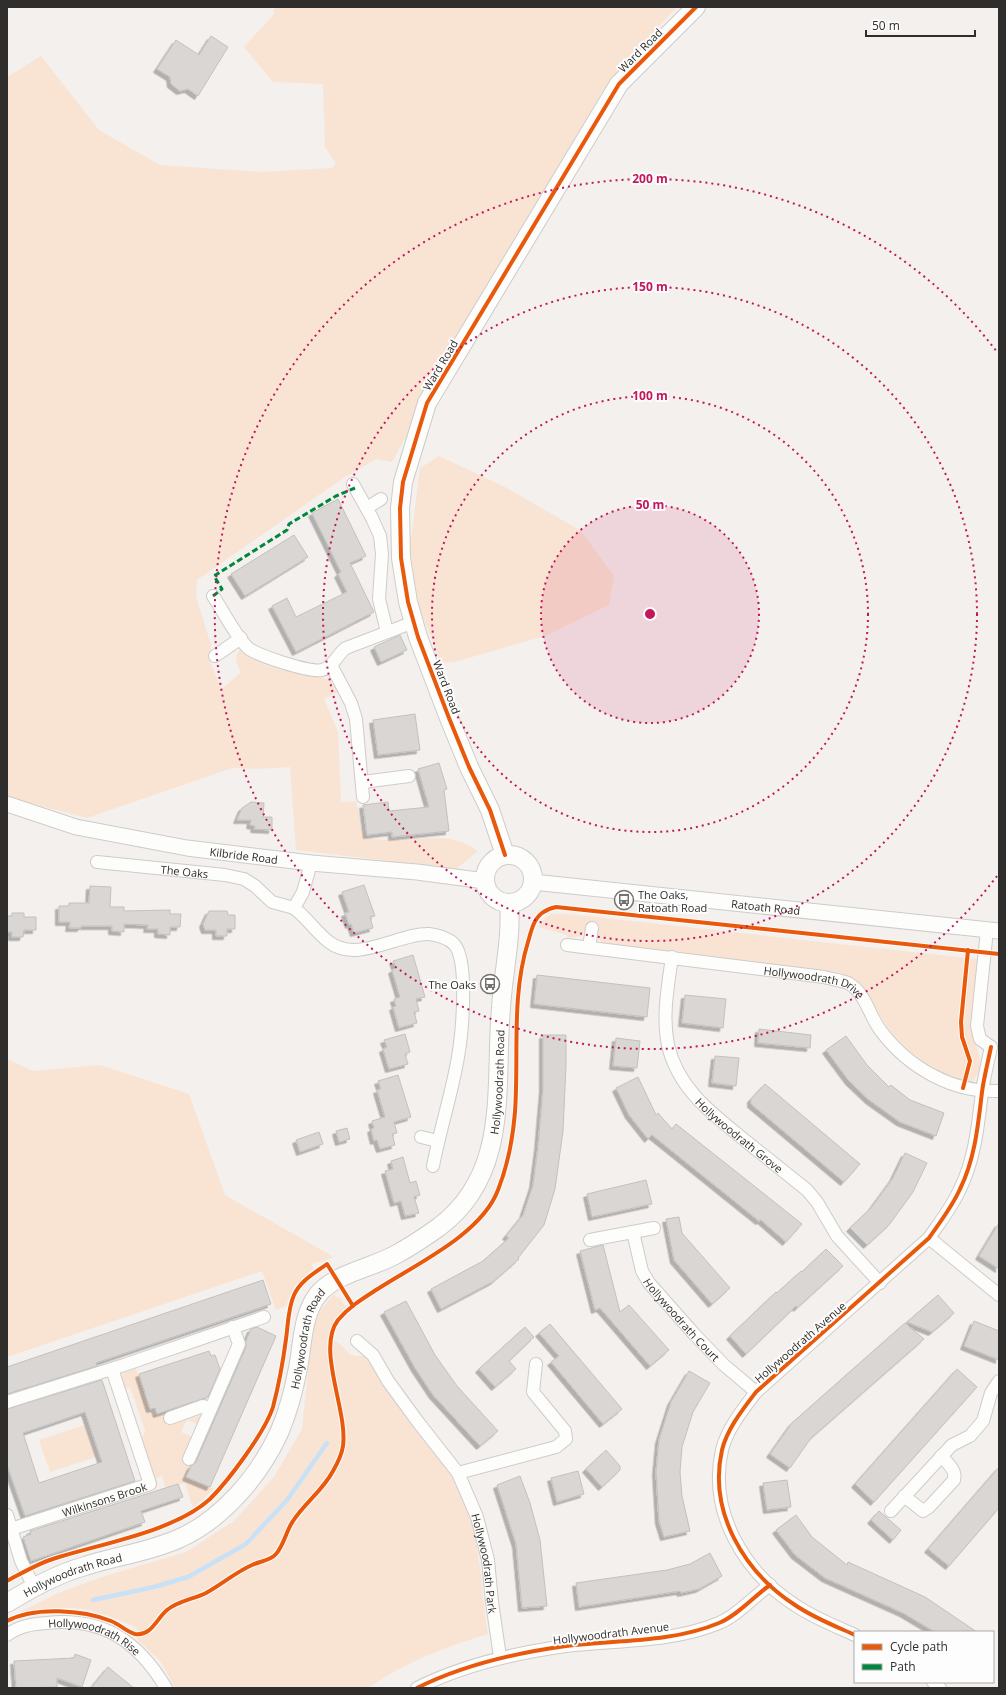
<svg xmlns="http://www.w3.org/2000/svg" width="1006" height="1695" viewBox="0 0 1006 1695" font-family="'Open Sans',sans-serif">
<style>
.green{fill:#f9e4d4}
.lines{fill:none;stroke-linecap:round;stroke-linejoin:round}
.stream{stroke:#c9e1f6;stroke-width:4.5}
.building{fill:#d9d6d4;stroke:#c3c1bf;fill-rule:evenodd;filter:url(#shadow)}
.minor-casing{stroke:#ceccca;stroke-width:14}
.tertiary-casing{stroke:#ceccca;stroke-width:17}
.secondary-casing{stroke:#ceccca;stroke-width:20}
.minor{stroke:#fdfdfc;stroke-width:12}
.tertiary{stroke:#fdfdfc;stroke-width:15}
.secondary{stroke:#fdfdfc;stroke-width:18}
.quiet{stroke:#00873e;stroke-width:3;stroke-dasharray:6 3;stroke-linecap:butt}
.cycleway-casing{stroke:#fefdfd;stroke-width:6}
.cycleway{stroke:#e8590c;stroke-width:4}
.ring{fill:none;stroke:#c2185b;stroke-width:2;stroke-dasharray:2 4}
.labels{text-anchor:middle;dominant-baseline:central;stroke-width:4;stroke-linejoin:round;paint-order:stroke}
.street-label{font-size:11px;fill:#302e2c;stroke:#fefdfd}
.poi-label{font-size:11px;fill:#302e2c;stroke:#fefdfd;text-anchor:start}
.centre{fill:#c2185b;stroke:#fefdfd;stroke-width:2}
.ring-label{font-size:12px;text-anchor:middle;font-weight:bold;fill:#c2185b;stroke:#fefdfd;stroke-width:4;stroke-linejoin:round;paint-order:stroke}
</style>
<defs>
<filter id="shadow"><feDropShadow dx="-3.5" dy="3.5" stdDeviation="0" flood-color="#0004"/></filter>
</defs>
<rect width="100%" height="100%" fill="#f3f0ed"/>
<path class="green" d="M276 7H677L622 66 603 90 486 294 392 462 376 459 342 479 197 580 196 596 211 645 210 662 222 689 241 672C237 666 234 658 239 651H243C266 673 302 672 330 680L338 692 324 699 338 732 341 802 356 801 364 837C372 838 380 840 388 840 420 841 450 830 478 851L456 869 296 850 290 767 257 769 232 768 87 818 7 797V77L41 56 99 130 160 165 261 172 332 168 336 164 325 147 323 84 273 82 244 47 275 13 273 12Z
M439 456 507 488 581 531 614 576 609 605 545 636 454 662 441 663 417 603 410 547 420 468Z
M551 914H568L976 959 979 964 974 1037 980 1058 979 1073 972 1082C938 1076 907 1053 887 1026 876 1010 869 993 856 980L603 945 598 937V927L588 925 582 936 567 938V935L538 927 543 920Z
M7 1059 33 1071 100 1065 189 1094 225 1195 334 1257 312 1264 313 1269 294 1287 286 1306 276 1310 262 1271 7 1357Z
M334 1294 337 1298 339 1297 347 1309 334 1328 332 1340C349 1345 342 1359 365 1355 378 1375 390 1397 405 1416 425 1443 449 1466 463 1498 482 1542 480 1588 488 1634 445 1647 405 1662 368 1688H175L160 1661 135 1637 137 1628C119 1620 101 1612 82 1609 62 1606 40 1610 20 1612L58 1593 105 1576 186 1552 234 1521 274 1477 302 1429 311 1342 316 1316Z
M136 1368 153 1415 167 1410 171 1420 199 1411 202 1420 199 1425 187 1420 181 1432 194 1438 184 1460 194 1465 189 1477 214 1489 193 1508 185 1483 166 1489 162 1476 154 1479 141 1438 144 1435 145 1430 130 1387 125 1389 121 1378 125 1372Z
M85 1425 96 1457 50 1472 39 1440Z"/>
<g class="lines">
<path class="stream" d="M93 1600 154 1587 188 1577 246 1544 287 1500 327 1443"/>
</g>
<path class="building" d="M211 36 228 47 198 96 188 89 180 91 171 84 170 77 157 69 176 40 199 55Z
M338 499 366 556 350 563 374 612 296 652 272 606 287 598 296 617 347 592 338 574 341 572 312 513Z
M294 535 308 557 245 596 231 574Z
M400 635 407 650 381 662 374 647Z
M415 714 420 750 378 755 373 720Z
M439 763 447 789 444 790 449 831 392 837V832L367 835 363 805 388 802 389 811 429 807 418 769Z
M251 802 264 803 263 817H272V830L254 829 255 826 250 825 251 820H237L242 808Z
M364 885 375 916 370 917 373 928 354 933 351 924 349 925 345 913 349 912 342 892Z
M90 886 111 887 110 907H124V911L170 910V914H181L180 927H170V935L158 934V929H147L148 925 124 924V932L112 931V926H81V928H69L70 922H59V906H69V903H89Z
M209 911H227L228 915H235V929H227V936H216V930H205L203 924Z
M12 913H24V917H36V930H24L23 937H12V932H7V916H12Z
M413 955 425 997 416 999 419 1011 414 1012 417 1023 399 1028 393 1007 396 1006 394 999 400 997 392 970 396 968 393 961Z
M537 975 650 988 647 1017 534 1004Z
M685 995 726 999 723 1028 682 1023Z
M759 1029 811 1035 810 1048 758 1043Z
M405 1034 410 1052 405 1054 408 1064 389 1069 383 1049 387 1047 384 1040Z
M543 1035H566V1066L563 1131 555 1189 544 1225 518 1258 519 1259 494 1281 441 1309 431 1289 483 1261 509 1238 506 1236 523 1215 533 1185 538 1147 543 1089Z
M846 1036 867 1065 889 1087 891 1085 910 1100 944 1113 936 1136 900 1122 869 1100 849 1081 826 1050Z
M616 1038 640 1041 637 1068 613 1066Z
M715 1056 739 1058 736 1086 712 1083Z
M398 1075 411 1117 394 1122 397 1133 392 1134 395 1145 380 1149 377 1140 374 1141 371 1129 374 1128 372 1121 385 1117 377 1090 381 1089 378 1081Z
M638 1077 656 1115 658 1113 672 1129 676 1124 802 1224 786 1242 761 1220 759 1221 652 1135 648 1139 629 1115 616 1088Z
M765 1084 860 1164 844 1182 751 1104V1099Z
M347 1128 350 1139 339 1142 336 1131Z
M319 1132 323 1144 300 1152 296 1140Z
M905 1153 927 1163 913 1192 889 1225 867 1245 850 1228 871 1208 893 1178Z
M403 1157 410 1183 416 1181 420 1195 414 1197 419 1213 405 1216 401 1201 394 1203 385 1171 393 1169 391 1161Z
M646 1180 652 1204 592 1217 587 1194Z
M679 1217 682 1233 730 1288 712 1304 674 1260 666 1219Z
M999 1223V1269L979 1256Z
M603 1245 620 1312 629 1305 669 1350 650 1366 600 1308 595 1310 580 1251Z
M826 1249 843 1266 797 1308 796 1306 746 1354 730 1336 776 1292 777 1293 801 1271 802 1272Z
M263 1280 271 1304 96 1363 97 1366 7 1394V1367Z
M938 1295 954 1313 944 1322 932 1332 907 1322Z
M406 1301 435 1355 457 1386 498 1431 480 1446 433 1395 415 1368 384 1312Z
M974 1321 999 1331V1360L964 1346Z
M905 1323 924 1339 811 1438 790 1468 770 1454 792 1423Z
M550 1324 622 1409 603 1424 551 1362 559 1356 539 1333Z
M257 1327 276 1336 210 1487 186 1477 191 1466 196 1462 246 1347V1341L251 1329Z
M525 1327 534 1337 509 1361 516 1369 495 1387 479 1369Z
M209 1351 211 1356 215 1355 220 1369 208 1397 157 1414 155 1408 150 1409 139 1374Z
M957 1369 977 1387 874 1502 855 1484Z
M689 1371 710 1383 693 1412 682 1447 680 1472 682 1496 690 1531 664 1537 659 1521 656 1472 659 1440 671 1402Z
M102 1380 135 1481 25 1516 7 1465V1409ZM85 1412 102 1462 39 1483 23 1433Z
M606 1450 620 1466V1470L602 1487 586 1469Z
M999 1467V1508L949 1566 928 1549Z
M578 1471 584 1494 557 1502 551 1478Z
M520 1476 530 1503 540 1540 547 1606 522 1608 516 1544 497 1485Z
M787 1480 791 1507 767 1510 763 1483Z
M178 1484 183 1497 141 1511 145 1522 31 1561 23 1537 31 1534 30 1531Z
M879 1511 901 1530 893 1540 871 1520Z
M796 1515 812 1537 847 1565 848 1562 925 1597 977 1632H935L903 1613 825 1578 795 1555 776 1530Z
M710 1553 722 1576 699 1589 681 1593 680 1591 579 1607 576 1583 667 1570 690 1564Z
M75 1654 91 1660 82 1687 57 1678V1687L16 1688 14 1661 74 1658Z
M108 1667 119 1676 134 1688H91Z"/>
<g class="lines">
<defs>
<g id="minor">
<path d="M353 484 372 518 380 536 382 554 379 599 387 632"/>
<path d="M367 508 381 499"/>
<path d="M213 596C224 612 233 632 247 647 254 655 311 673 322 670 334 667 337 654 346 648L414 622"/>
<path d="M215 656 241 638"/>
<path d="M331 665 351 703 356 719 363 797"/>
<path d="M363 782 409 776"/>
<path id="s1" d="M97 862 225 875 244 879 255 886 272 902 294 908"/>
<path d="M311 863 303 892 294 908C308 919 316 932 329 942 357 964 399 933 429 934 436 935 448 938 454 944 469 960 462 1034 458 1057 452 1093 440 1129 433 1166"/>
<path d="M987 930 977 1026 980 1039 991 1047"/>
<path id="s2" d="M567 945 824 977C831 979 841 980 848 983 866 993 869 1016 881 1031 908 1067 952 1093 999 1091"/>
<path d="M589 947 592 928"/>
<path id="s3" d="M672 957C668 986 662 1016 668 1045 678 1090 714 1115 747 1142 767 1158 787 1174 807 1190L817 1202 837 1236 880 1283"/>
<path d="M421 1137 438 1141"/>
<path id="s4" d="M633 1232 642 1271 649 1283 695 1335 724 1365 756 1392"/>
<path d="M929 1238 999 1295"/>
<path d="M590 1240 654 1228"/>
<path id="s5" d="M357 1341 373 1355 388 1381 418 1422 458 1473 477 1517 488 1560 492 1602 500 1657"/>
<path d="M7 1402 124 1365 264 1317"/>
<path d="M170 1418 203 1406 211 1408"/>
<path d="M189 1459 239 1344 233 1327"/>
<path d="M458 1473 556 1447 566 1439 565 1431 533 1392 536 1364"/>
<path d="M904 1496 923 1511 929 1507 954 1480C957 1470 947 1463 941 1456"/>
<path d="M891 1511 952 1445 970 1436 983 1421 991 1393 999 1381"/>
<path d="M7 1515 21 1561 34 1587"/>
<path id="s6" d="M11 1529 150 1484 112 1369"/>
<path id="s7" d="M7 1635C19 1626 32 1624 47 1623 103 1617 138 1641 166 1688"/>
<path d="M855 1635C835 1626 814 1618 795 1605 744 1572 708 1512 722 1450 727 1429 743 1409 756 1392L929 1238C940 1222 952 1207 960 1189 975 1159 978 1125 982 1092 984 1077 988 1062 991 1047"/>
<path d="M933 1682 940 1688"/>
<path d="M417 1688C463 1665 515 1653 566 1646 616 1640 671 1643 719 1623 738 1615 753 1597 770 1585"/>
</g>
<g id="tertiary">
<path id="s8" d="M7 804 76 827 187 848 311 863 417 872 485 881"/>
<path id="s9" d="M533 882 999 931"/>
</g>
<g id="secondary">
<circle cx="509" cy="879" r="24"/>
<path d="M505 855 490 810 469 767 449 718 418 637 408 602 401 558 400 508 403 482 427 403 619 84 696 7"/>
<path id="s10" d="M7 1603C32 1588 57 1574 85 1566 116 1556 149 1552 178 1539 222 1520 259 1476 279 1433 288 1412 294 1390 298 1368 303 1343 302 1311 321 1291 341 1272 371 1268 395 1255 410 1247 425 1237 439 1227 511 1173 494 1086 501 1008 503 973 512 938 509 903"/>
</g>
</defs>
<use href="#minor" class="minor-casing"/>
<use href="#tertiary" class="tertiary-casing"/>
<use href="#secondary" class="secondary-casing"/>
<use href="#minor" class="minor"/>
<use href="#tertiary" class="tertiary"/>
<use href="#secondary" class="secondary"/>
<path class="quiet" d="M213 596 222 589 214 576 287 530 289 524 336 496 355 488"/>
<defs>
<path id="cycleway" d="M505 855 490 810 469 767 449 718 418 637 408 602 401 558 400 508 403 482 427 403 619 84 696 7
M963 1088 970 1061 962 1037 961 1022 968 950
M7 1581C24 1572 40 1562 59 1557 104 1543 175 1531 210 1499 229 1480 265 1432 273 1407 279 1384 283 1362 286 1339 288 1325 288 1308 294 1295 301 1280 315 1273 327 1264L353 1306
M7 1621C35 1606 83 1610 111 1621 119 1624 127 1632 135 1634 151 1637 157 1618 167 1610 178 1601 194 1599 206 1593 222 1584 236 1572 252 1565 260 1561 270 1561 276 1554 284 1545 286 1531 293 1521 305 1503 323 1490 333 1471 337 1464 342 1453 343 1446 348 1411 316 1349 338 1320 349 1307 362 1299 376 1290 414 1265 481 1235 498 1190 507 1167 513 1137 515 1112 519 1055 511 997 528 942 531 932 533 920 542 913 546 910 551 908 556 907L999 954
M855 1635C835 1626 814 1618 795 1605 744 1572 708 1512 722 1450 727 1429 743 1409 756 1392L929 1238C940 1222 952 1207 960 1189 975 1159 978 1125 982 1092 984 1077 988 1062 991 1047
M417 1688C463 1665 515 1653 566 1646 616 1640 671 1643 719 1623 738 1615 753 1597 770 1585"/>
</defs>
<use href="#cycleway" class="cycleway-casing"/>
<use href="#cycleway" class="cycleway"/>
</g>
<circle cx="650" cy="614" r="109" fill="#c2185b" fill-opacity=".12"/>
<g class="ring">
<circle cx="650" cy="614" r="109"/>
<circle cx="650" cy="614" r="218"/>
<circle cx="650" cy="614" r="327"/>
<path d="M997 876A435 435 0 1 1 997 352"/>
</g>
<defs>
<symbol id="bus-ring" viewBox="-11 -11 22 22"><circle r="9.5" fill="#fefdfd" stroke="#747270" stroke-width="1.5"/><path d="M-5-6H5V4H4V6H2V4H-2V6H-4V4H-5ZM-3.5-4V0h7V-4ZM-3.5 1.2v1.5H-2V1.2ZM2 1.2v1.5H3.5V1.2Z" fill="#747270"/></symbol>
</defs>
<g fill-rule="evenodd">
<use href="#bus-ring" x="613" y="889" width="22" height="22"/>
<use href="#bus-ring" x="479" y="973" width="22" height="22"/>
</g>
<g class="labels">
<g class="street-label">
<text transform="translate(640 50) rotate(-45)">Ward Road</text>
<text transform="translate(440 365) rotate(-59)">Ward Road</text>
<text transform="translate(447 687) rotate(69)">Ward Road</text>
<text stroke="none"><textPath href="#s8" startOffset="243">Kilbride Road</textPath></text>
<text stroke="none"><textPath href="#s1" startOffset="88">The Oaks</textPath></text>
<text stroke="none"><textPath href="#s9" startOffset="234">Ratoath Road</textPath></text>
<text stroke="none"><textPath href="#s2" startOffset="251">Hollywoodrath Drive</textPath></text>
<text stroke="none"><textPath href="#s10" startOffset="780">Hollywoodrath Road</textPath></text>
<text stroke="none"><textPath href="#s3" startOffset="206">Hollywoodrath Grove</textPath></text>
<text stroke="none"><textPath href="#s4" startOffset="103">Hollywoodrath Court</textPath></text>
<text stroke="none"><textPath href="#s10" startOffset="432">Hollywoodrath Road</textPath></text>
<text transform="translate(800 1342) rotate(-41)">Hollywoodrath Avenue</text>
<text stroke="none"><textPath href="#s6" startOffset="98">Wilkinsons Brook</textPath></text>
<text stroke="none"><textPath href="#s5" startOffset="262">Hollywoodrath Park</textPath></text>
<text stroke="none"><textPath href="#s10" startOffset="72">Hollywoodrath Road</textPath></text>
<text transform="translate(611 1633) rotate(-7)">Hollywoodrath Avenue</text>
<text stroke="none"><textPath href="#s7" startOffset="93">Hollywoodrath Rise</textPath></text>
</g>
<g class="poi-label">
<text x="638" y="894">The Oaks,<tspan x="638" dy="13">Ratoath Road</tspan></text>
<text x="476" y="984" text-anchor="end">The Oaks</text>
</g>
</g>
<circle cx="650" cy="614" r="6" class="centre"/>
<g class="ring-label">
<text x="650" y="183">200 m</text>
<text x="650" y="291">150 m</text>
<text x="650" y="400">100 m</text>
<text x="650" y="509">50 m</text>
</g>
<rect width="1006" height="1695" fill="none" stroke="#302e2c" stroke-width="16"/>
<rect x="854" y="1631" width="140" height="52" fill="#fefdfd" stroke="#acaaa9"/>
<rect x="862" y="1644" width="20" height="6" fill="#e8590c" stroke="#acaaa9"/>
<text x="890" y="1651" font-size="12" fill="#302e2c">Cycle path</text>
<rect x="862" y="1664" width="20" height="6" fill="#00873e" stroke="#acaaa9"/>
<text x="890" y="1671" font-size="12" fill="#302e2c">Path</text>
<path d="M866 30v6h109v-6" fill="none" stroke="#302e2c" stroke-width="2"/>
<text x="872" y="30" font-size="12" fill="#302e2c" stroke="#fefdfd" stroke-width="3" paint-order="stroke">50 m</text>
</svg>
